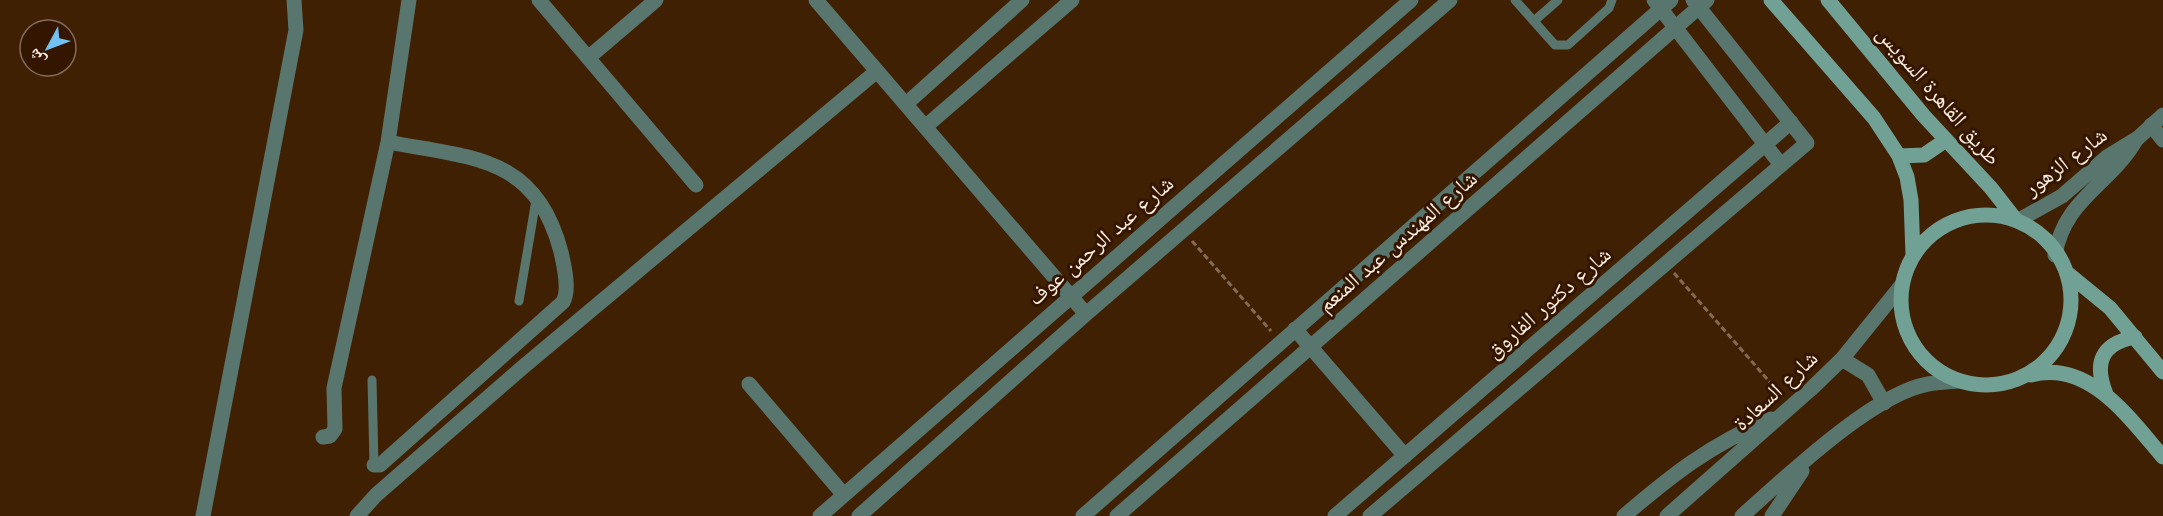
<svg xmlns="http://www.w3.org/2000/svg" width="2163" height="516" viewBox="0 0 2163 516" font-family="Jost,'Noto Naskh Arabic',sans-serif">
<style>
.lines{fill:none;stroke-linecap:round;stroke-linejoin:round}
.path{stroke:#846a53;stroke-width:3;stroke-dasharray:6 3;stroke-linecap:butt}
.service{stroke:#58756e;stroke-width:9}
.minor{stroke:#58756e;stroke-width:15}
.tertiary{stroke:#58756e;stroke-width:15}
.secondary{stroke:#71a095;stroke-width:15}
.labels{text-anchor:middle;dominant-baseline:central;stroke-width:6;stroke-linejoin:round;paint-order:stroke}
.street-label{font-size:22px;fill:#feeee2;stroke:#341600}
</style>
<rect width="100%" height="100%" fill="#3f2003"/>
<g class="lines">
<path class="path" d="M1192 241 1271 331
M1674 273 1783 397"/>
<path class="service" d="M1515 0 1555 45H1568L1609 8 1612 0
M1534 21 1558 0
M519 301 536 200
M372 380 374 465"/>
<path class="minor" d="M539 0 696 185
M816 0 1086 314
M1654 0 1781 165
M588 58 656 0
M906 104 1022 0
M2151 125 2163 140
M925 127 1072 0
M1295 329 1405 456
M749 384 844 495
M323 437 330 436 335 429 334 388 388 142 409 0
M374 465H380L563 302C570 290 564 265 561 252 536 155 471 158 388 142
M203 516 296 30 294 0
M357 516 376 495 523 367 877 71
M820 516 1411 0
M859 516 1086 314 1450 0
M1083 516 1671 0
M1117 516 1707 0
M1335 516 1791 122
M1370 516 1807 143 1693 0"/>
<path class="tertiary" d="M2019 220 2062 196 2107 157 2138 138 2163 115
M2055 255C2064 199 2110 185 2136 140
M1842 359 1868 375 1884 403
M1624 516C1673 474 1710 445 1771 419
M1667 516 1811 389 1842 359 1901 286
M1742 516C1785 478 1872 394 1928 384 1938 382 1949 382 1960 381
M1772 516 1802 471"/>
<path class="secondary" d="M1771 0 1874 118 1899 156 1907 177 1911 200 1913 255
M1828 0 1924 116 1991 188 2016 220
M1899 156 1924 155 1946 140
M1901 300a85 85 0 1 1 170 0a85 85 0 1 1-170 0Z
M2066 272 2110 308 2163 372
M2031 375C2089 359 2130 419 2163 457
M2106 394C2094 364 2100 344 2135 337"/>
</g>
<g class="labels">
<g class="street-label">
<text transform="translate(1939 95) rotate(49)">طريق القاهرة السويس</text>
<text transform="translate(2065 161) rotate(-37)">شارع الزهور</text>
<text transform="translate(1100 240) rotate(-41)">شارع عبد الرحمن عوف</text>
<text transform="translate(1397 241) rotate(-41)">شارع المهندس عبد المنعم</text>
<text transform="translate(1548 302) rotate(-41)">شارع دكتور الفاروق</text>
<text transform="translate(1775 390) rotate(-43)">شارع السعادة</text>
</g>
</g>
<g transform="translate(48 48) rotate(229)"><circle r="28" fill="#341600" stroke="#856c5a" stroke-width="1.5"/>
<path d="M0-4.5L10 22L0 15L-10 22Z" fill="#71c1f4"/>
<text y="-9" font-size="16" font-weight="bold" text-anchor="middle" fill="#feeee2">ش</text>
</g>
</svg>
